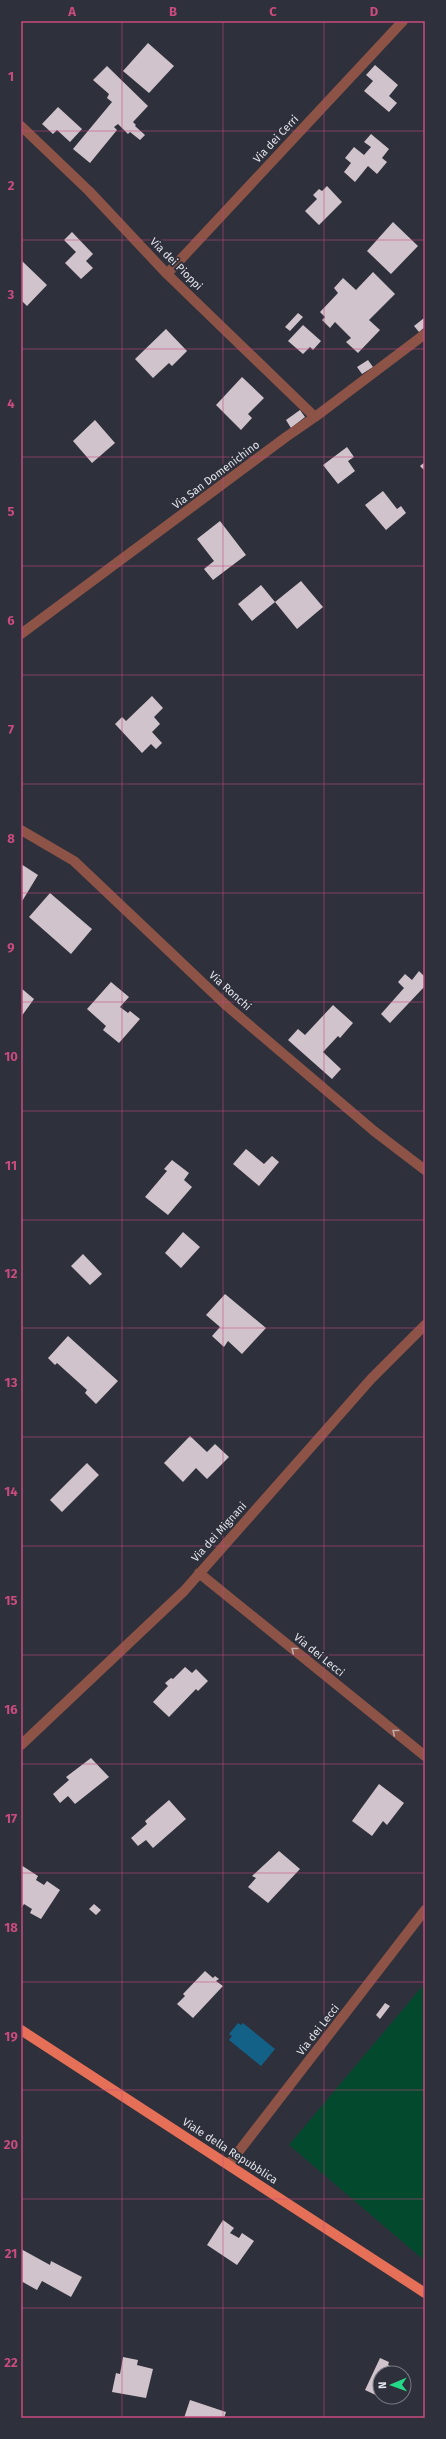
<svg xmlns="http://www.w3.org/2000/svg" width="446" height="2439" viewBox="0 0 446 2439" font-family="'Fira Sans',sans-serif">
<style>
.garden{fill:#02492d}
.water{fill:#146188}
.building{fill:#d1c3cb}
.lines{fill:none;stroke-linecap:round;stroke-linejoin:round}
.minor{stroke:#8c5346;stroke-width:10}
.major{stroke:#e57057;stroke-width:10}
.oneway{stroke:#c0aaaa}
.grid{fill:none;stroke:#ca4b7f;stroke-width:1;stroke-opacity:0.55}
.labels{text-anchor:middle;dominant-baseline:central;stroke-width:4;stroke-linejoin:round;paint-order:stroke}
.street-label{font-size:11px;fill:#e3e4ec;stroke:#2e303b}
.neatline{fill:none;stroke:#ca4b7f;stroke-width:1.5}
.grid-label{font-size:13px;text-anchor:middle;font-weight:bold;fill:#ca4b7f}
</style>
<rect width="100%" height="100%" fill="#2e303b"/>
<path class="garden" d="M425 1983V2261L289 2145Z"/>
<path class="water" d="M238 2023 241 2025 243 2023 275 2049 261 2066 229 2040 232 2036 229 2034Z"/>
<path class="building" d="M148 43 174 66 149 93 123 71Z
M375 65 398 85 389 96 397 103 389 112 364 91 373 81 366 75Z
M107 66 148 106 133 122 136 125 135 126 145 135 140 140 130 132 128 134 118 124 114 127 117 130 90 163 73 149 112 102 107 98 109 94 93 80Z
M58 107 82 129 70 142 57 130 53 134 42 124Z
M371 134 389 149 382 158 387 162 377 174 368 166 355 182 344 172 351 163 345 158 354 147 364 155 371 147 364 142Z
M327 186 342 202 319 225 305 211 317 199 313 195 319 189 322 191Z
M393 222 418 246 391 274 367 251Z
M72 232 93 254 86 261 93 268 81 279 65 263 76 252 64 240Z
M21 260 47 285 27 306 21 300Z
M373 272 395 294 369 320 380 330 358 353 346 342 351 338 335 322 330 328 322 320 325 317 320 312 338 293 334 288 343 278 356 290Z
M298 313 303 317 290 331 285 327Z
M424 318 425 327 419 332 414 326Z
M303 325 321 341 313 350 310 347 303 354 288 341Z
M166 329 187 351 172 366 169 363 153 378 135 359Z
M368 360 373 367 362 374 357 367Z
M242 377 264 398 248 414 252 418 241 430 216 405Z
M300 410 305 417 291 428 286 420Z
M95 420 115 443 92 463 73 441Z
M347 447 354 457 348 461 355 471 338 484 323 465Z
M425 462V471L420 466Z
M383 491 397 509 401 506 406 513 386 530 365 505Z
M220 521 246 555 213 580 204 569 214 561 197 539Z
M301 581 323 607 297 629 275 602Z
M261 585 275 602 252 621 238 604Z
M152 696 163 708 154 717 160 724 152 732 162 743 156 749 151 744 142 753 115 724 122 717 126 721Z
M21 864 38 875 21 903Z
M50 893 92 929 71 954 29 917Z
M419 971 425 977V986L390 1023 381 1014 404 988 398 982 405 974 412 980Z
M111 982 129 997 120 1007 128 1013 130 1011 140 1019 119 1043 103 1030 106 1026 87 1009Z
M21 988 34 999 21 1017Z
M333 1005 353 1023 340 1038 338 1036 323 1052 341 1069 332 1079 288 1040 298 1029 305 1035Z
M246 1149 264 1164 272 1156 279 1162 259 1186 233 1164Z
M172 1160 189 1173 184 1180 192 1187 168 1215 145 1197 167 1171 164 1169Z
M183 1232 200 1247 181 1268 165 1253Z
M83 1254 102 1274 90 1285 71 1266Z
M225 1294 266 1328 242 1354 228 1341 224 1347 212 1336 220 1327 206 1315Z
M68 1336 118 1381 96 1404 85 1393 87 1390 57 1363 55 1365 48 1358Z
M190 1436 207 1452 215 1444 229 1457 207 1479 196 1468 183 1482 164 1463Z
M87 1463 99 1475 62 1512 50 1500Z
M185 1667 192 1673 196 1669 208 1681 198 1691 196 1689 169 1717 153 1702 168 1686 165 1683 171 1678 173 1679Z
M91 1758 109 1777 75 1804 68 1796 60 1803 53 1794 69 1780 66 1777Z
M379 1784 404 1803 387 1825 383 1821 372 1836 352 1821Z
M169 1800 186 1819 153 1848 146 1840 138 1846 131 1838 147 1824 145 1821Z
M279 1851 300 1869 268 1903 248 1887 256 1878 252 1876Z
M21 1865 38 1876 36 1880 44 1885 47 1881 60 1890 41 1919 30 1913 32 1909 24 1904 21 1909Z
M94 1904 101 1910 96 1915 89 1909Z
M205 1971 213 1978 215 1976 219 1979 216 1981 223 1986 193 2018 177 2004 185 1996 183 1994Z
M385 2003 390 2006 380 2019 376 2015Z
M223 2220 234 2228 230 2233 239 2238 242 2233 254 2241 237 2265 207 2245Z
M21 2249 50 2265 51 2261 82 2277 71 2297 42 2281 37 2290 21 2281Z
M123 2357 138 2360 137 2365 153 2369 146 2398 112 2392 116 2373 120 2374Z
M380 2358 389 2362 388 2365 409 2375 404 2385V2373H380V2397L365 2390Z
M380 2397H396L393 2403Z
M190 2400 226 2412 224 2418H184Z"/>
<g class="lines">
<path class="minor" d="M21 126 89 191 167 274 315 417
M167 274 403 21
M21 634 286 437 315 417 425 334
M21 830 74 861 227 1006 374 1131 425 1170
M199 1573 425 1756
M21 1745 184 1591 371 1379 425 1325
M229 2164 425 1910"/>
<path class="major" d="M21 2030 425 2293"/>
</g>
<defs><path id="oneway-chevron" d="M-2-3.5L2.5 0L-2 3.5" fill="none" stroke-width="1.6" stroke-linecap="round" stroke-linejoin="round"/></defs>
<g class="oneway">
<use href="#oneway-chevron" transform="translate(294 1650) rotate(-141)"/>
<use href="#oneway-chevron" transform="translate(395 1732) rotate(-141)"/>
</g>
<path class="grid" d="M122 21V2418M223 21V2418M324 21V2418M21 131H425M21 240H425M21 349H425M21 457H425M21 566H425M21 675H425M21 784H425M21 893H425M21 1002H425M21 1111H425M21 1220H425M21 1328H425M21 1437H425M21 1546H425M21 1655H425M21 1764H425M21 1873H425M21 1982H425M21 2090H425M21 2199H425M21 2308H425"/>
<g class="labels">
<g class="street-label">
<text transform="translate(276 139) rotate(-47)">Via dei Cerri</text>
<text transform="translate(176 264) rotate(45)">Via dei Pioppi</text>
<text transform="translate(216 475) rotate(-37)">Via San Domenichino</text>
<text transform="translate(230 991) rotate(42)">Via Ronchi</text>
<text transform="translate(219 1532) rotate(-48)">Via dei Mignani</text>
<text transform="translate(319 1655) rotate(39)">Via dei Lecci</text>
<text transform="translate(318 2030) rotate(-52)">Via dei Lecci</text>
<text transform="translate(230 2151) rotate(33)">Viale della Repubblica</text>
</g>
</g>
<rect width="446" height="2439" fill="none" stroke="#2e303b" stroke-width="44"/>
<g transform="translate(392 2385) rotate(268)"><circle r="19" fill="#2e303b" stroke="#767882"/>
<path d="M0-3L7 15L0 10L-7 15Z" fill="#23d886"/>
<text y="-6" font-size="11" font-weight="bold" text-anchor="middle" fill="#e3e4ec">N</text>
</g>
<rect x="22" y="22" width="402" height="2395" class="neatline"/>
<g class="grid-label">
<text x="72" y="16">A</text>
<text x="173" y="16">B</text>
<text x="273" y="16">C</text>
<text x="374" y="16">D</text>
<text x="11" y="81">1</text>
<text x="11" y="190">2</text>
<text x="11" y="299">3</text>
<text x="11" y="408">4</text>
<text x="11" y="516">5</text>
<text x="11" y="625">6</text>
<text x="11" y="734">7</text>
<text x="11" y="843">8</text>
<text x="11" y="952">9</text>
<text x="11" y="1061">10</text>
<text x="11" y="1170">11</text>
<text x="11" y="1278">12</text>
<text x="11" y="1387">13</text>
<text x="11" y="1496">14</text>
<text x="11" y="1605">15</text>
<text x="11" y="1714">16</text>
<text x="11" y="1823">17</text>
<text x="11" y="1932">18</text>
<text x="11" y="2041">19</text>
<text x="11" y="2149">20</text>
<text x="11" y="2258">21</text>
<text x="11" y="2367">22</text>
</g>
</svg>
